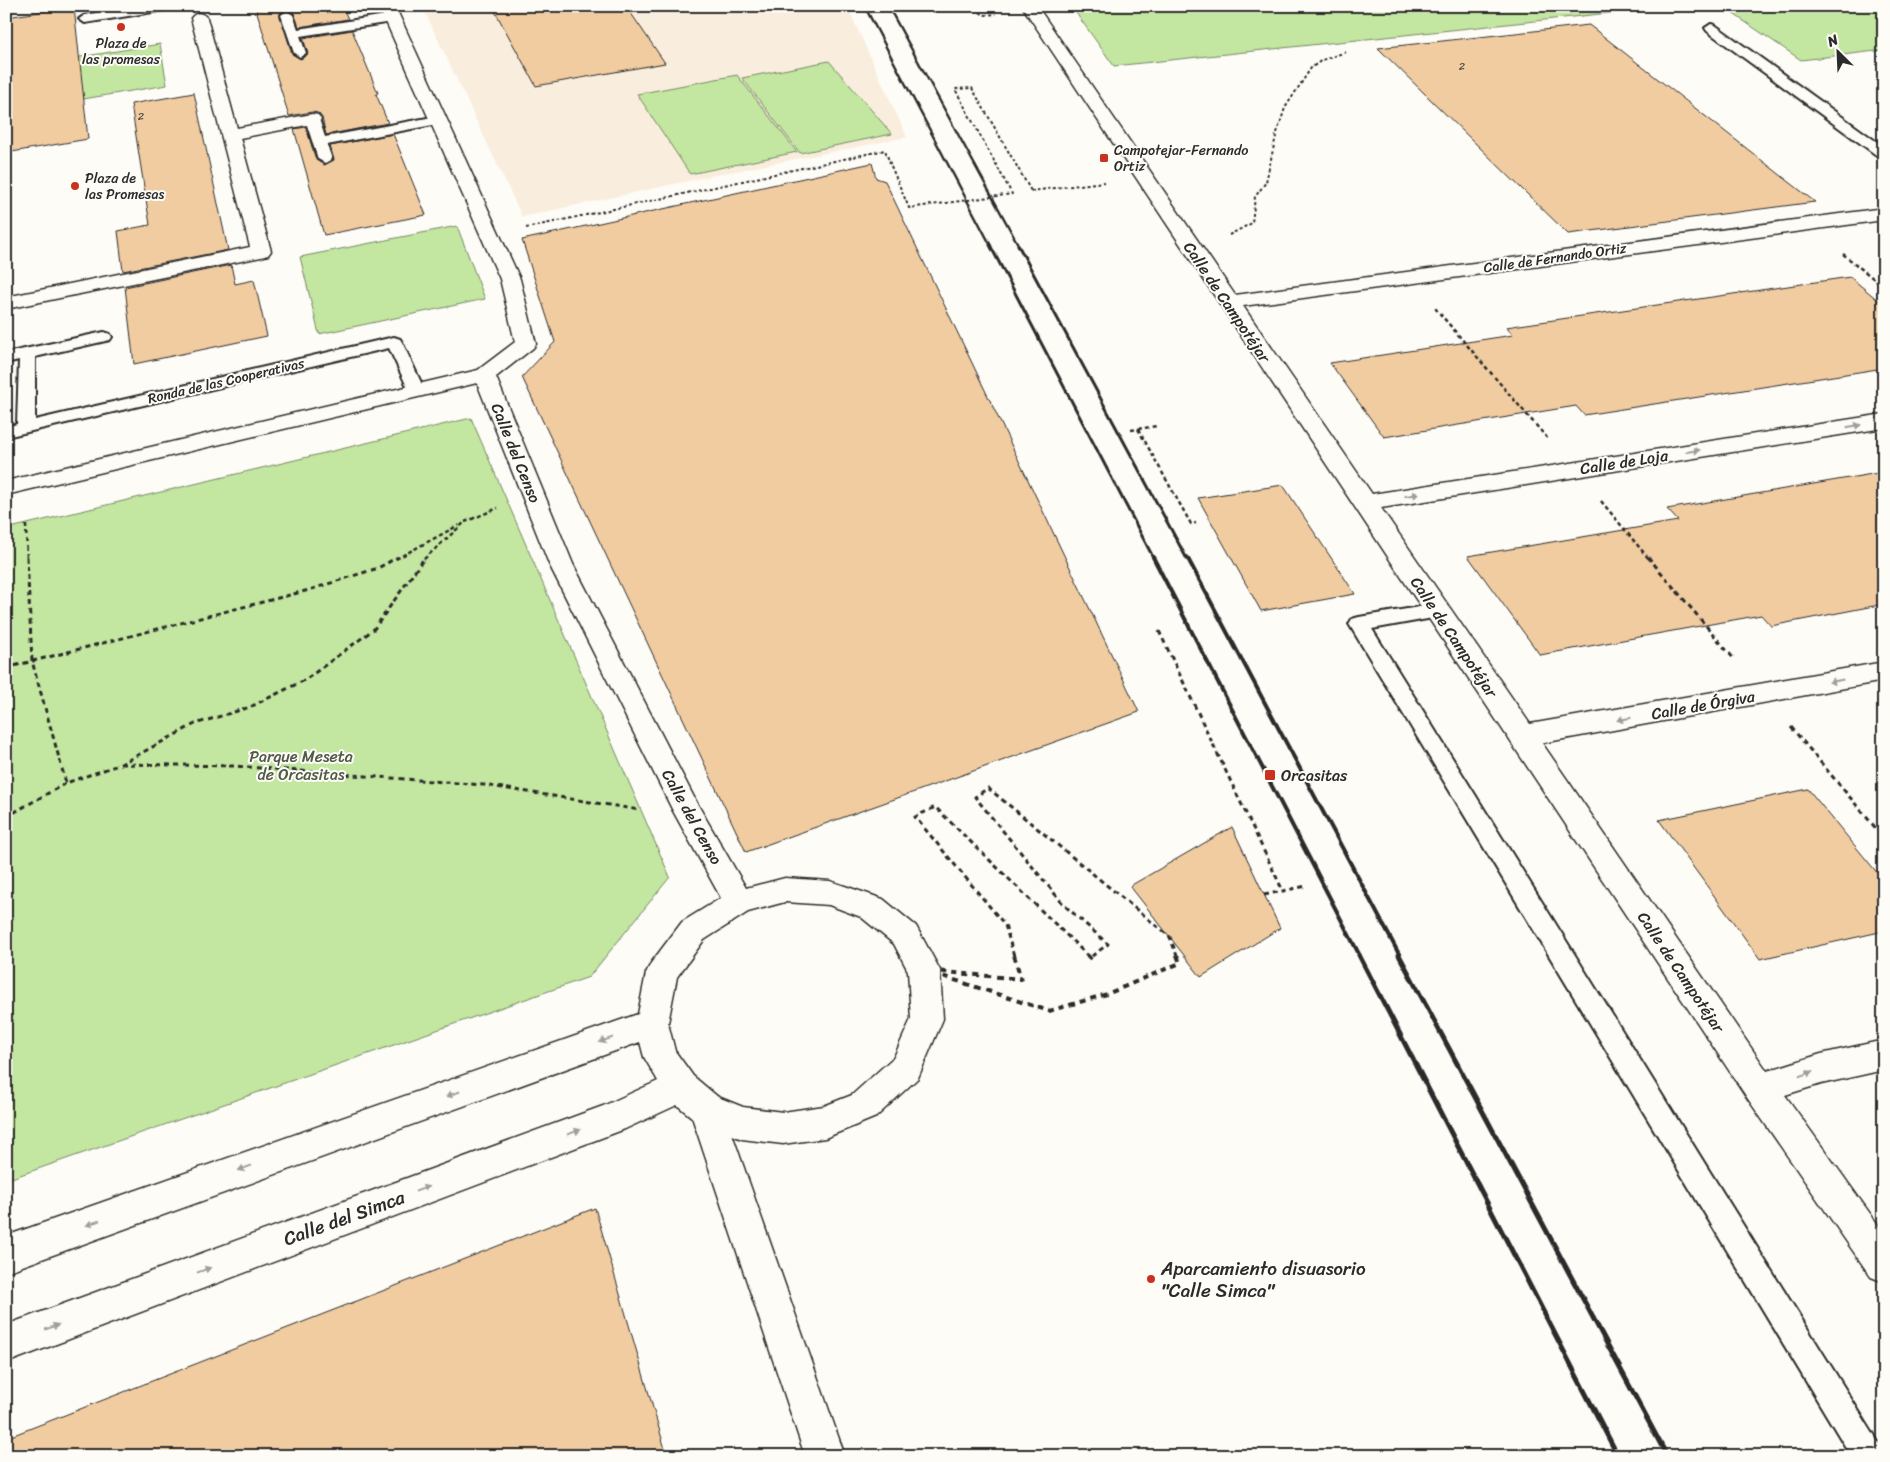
<svg xmlns="http://www.w3.org/2000/svg" width="1890" height="1462" viewBox="0 0 1890 1462" font-family="Sriracha,sans-serif">
<style>
.built{fill:#f9eedd}
.green{fill:#c3e6a0;stroke:#786}
.building{fill:#f1cca1;stroke:#2b2b2b}
.lines{fill:none;stroke-linecap:round;stroke-linejoin:round}
.service-casing{stroke:#2b2b2b;stroke-width:4}
.pedestrian-casing{stroke:#2b2b2b;stroke-width:3}
.minor-casing{stroke:#2b2b2b;stroke-width:3}
.path-far3{stroke:#2b2b2b;stroke-width:2;stroke-dasharray:3 2.5;stroke-linecap:butt}
.path-far2{stroke:#2b2b2b;stroke-width:2.5;stroke-dasharray:4 3;stroke-linecap:butt}
.path-far1{stroke:#2b2b2b;stroke-width:3;stroke-dasharray:5 4;stroke-linecap:butt}
.path{stroke:#2b2b2b;stroke-width:4;stroke-dasharray:6 5;stroke-linecap:butt}
.service{fill:#fdfcf7;fill-rule:evenodd}
.pedestrian{fill:#fdfcf7;fill-rule:evenodd}
.minor{fill:#fdfcf7;fill-rule:evenodd}
.rail-far3{stroke:#2b2b2b;stroke-width:2.5}
.rail-far2{stroke:#2b2b2b;stroke-width:3}
.rail-far1{stroke:#2b2b2b;stroke-width:4}
.rail{stroke:#2b2b2b;stroke-width:5}
.path-bridge{stroke:#2b2b2b;stroke-width:2;stroke-dasharray:3 2.5;stroke-linecap:butt}
.oneway{fill:#9e9e9b}
.poi-dot{fill:#c8321e;stroke:#fdfcf7;stroke-width:2}
.labels{text-anchor:middle;dominant-baseline:central;stroke-width:4;stroke-linejoin:round;paint-order:stroke}
.far-number-label{font-size:11px;fill:#5c5348}
.far-poi-label{font-size:14px;fill:#2b2b2b;stroke:#fdfcf7;text-anchor:start}
.far-street-label{font-size:14px;fill:#2b2b2b;stroke:#fdfcf7}
.street-label{font-size:16px;fill:#2b2b2b;stroke:#fdfcf7}
.park-label{font-size:16px;fill:#515a48;stroke:#fdfcf7}
.poi-label{font-size:16px;fill:#2b2b2b;stroke:#fdfcf7;text-anchor:start}
.near-street-label{font-size:19px;fill:#2b2b2b;stroke:#fdfcf7}
.near-poi-label{font-size:19px;fill:#2b2b2b;stroke:#fdfcf7;text-anchor:start}
</style>
<rect width="100%" height="100%" fill="#fdfcf7"/>
<filter id="ink" filterUnits="userSpaceOnUse"><feTurbulence type="fractalNoise" baseFrequency=".02" numOctaves="2"/><feDisplacementMap in="SourceGraphic" scale="10" xChannelSelector="R" yChannelSelector="G"/><feConvolveMatrix kernelMatrix="1 2 1 2 8 2 1 2 1" color-interpolation-filters="sRGB"/></filter>
<g filter="url(#ink)">
<path class="built" d="M422 6H847L907 137 711 176 522 217Z"/>
<path class="green" d="M1071 6H1666V7L1114 66Z
M1789 6H1876L1884 11V50L1801 60 1732 13Z
M160 44 167 85 6 112V69Z
M829 61 892 134 800 153 742 78Z
M737 75 797 152 690 174 637 94Z
M457 226 485 299 319 334 300 257Z
M471 418 670 877 589 977 6 1180V529Z"/>
<path class="building" d="M255 6H342L348 19 299 27 294 13 288 9 280 13 292 54 301 59 308 54 303 38 352 30 378 93 376 94 388 123 326 135 322 118 318 113 312 112 289 116Z
M492 6H626L665 63 536 86Z
M74 7 88 139 6 153V17Z
M1589 25 1815 202 1568 234 1378 48Z
M194 93 228 250 123 271 118 231 150 225 131 104Z
M306 127 316 160 324 165 334 160 330 146 393 134 426 215 324 235 294 129Z
M872 163 876 178 885 181 1139 712 746 852 522 377 555 342 522 240Z
M231 265 235 284 254 280 267 336 134 364 125 287Z
M1850 277 1884 305V368L1584 415 1576 406 1384 437 1330 363 1513 335 1506 327Z
M1884 472V604L1771 626 1761 615 1540 655 1468 556 1678 521 1667 509Z
M1283 485 1355 594 1261 611 1198 498Z
M1808 789 1884 881V931L1760 959 1659 820Z
M1232 827 1280 928 1201 977 1130 886Z
M595 1208 667 1456H6V1438Z"/>
<g class="lines">
<defs>
<path id="service" d="M133 6H171L165 10 85 23 79 19 85 15Z
M287 11 293 15 298 29 392 14 398 18 392 22 300 36 306 53 300 57 294 53 281 15Z
M1711 24 1715 25 1884 147V158L1879 157 1707 31 1705 28Z
M312 115 319 119 325 137 438 116 445 120 438 124 327 145 332 159 325 163 318 159 305 119Z
M104 332 110 334 112 337 110 340 35 357V420L394 337 400 339 402 342 425 391 423 395H411L389 348 6 437V427L17 424 19 360 6 363V353Z
M1437 604 1444 606 1447 611 1444 616 1372 629 1880 1445 1884 1456H1851L1349 624 1352 619 1359 617Z"/>
<path id="pedestrian" d="M199 13 204 15 207 18 237 128 312 114 318 115 321 119 318 123 312 124 240 138 271 251 268 255 261 257 6 309V297L250 247 191 18 194 15Z
M706 1093 718 1097 723 1108 845 1456H805L689 1108 694 1097Z"/>
<path id="minor" d="M379 6H395L520 279 536 344 533 348 496 377 573 564 698 805 746 888 785 878 830 881 883 899 916 926 935 961 940 970 943 1019 918 1078 876 1117 825 1138 783 1144 742 1139 694 1119 677 1105 625 1129 6 1363V1325L603 1106 658 1081 644 1057 640 1042 6 1272V1236L638 1014 646 973 651 963 682 922 721 898 673 811 549 564 477 383 6 495V481L478 370 515 342 500 279ZM785 902 829 905 861 917 894 944 908 971 911 1019 894 1057 852 1095 824 1106 783 1112 743 1107 718 1097 693 1076 675 1051 668 1023 677 977 704 940 748 912Z
M1022 6H1037L1235 295 1884 208V220L1243 306 1372 494 1884 414V428L1381 508 1530 724 1884 662V681L1542 743 1767 1071 1821 1054 1884 1040V1070L1821 1084 1785 1095 1884 1233V1282L1871 1277 1748 1099Z"/>
</defs>
<use href="#service" class="service-casing"/>
<use href="#pedestrian" class="pedestrian-casing"/>
<use href="#minor" class="minor-casing"/>
<path class="path-far3" d="M971 6 984 15 996 14
M1031 191 1104 182
M526 228 885 150 891 166
M1229 235 1252 223 1255 197 1266 182 1276 136 1285 108 1311 68 1322 60 1346 52"/>
<path class="path-far2" d="M1843 254 1884 287
M1435 308 1547 438
M1138 429 1191 524 1196 523
M1131 430 1157 426
M1601 501 1649 559
M465 522 498 508
M26 525 27 559
M396 559 459 525
M424 559 465 522"/>
<path class="path-far1" d="M27 557 32 661 66 783
M1648 557 1734 659
M1159 631 1283 891
M6 668 309 590 378 568 398 557
M1791 727 1884 838
M121 764 234 766 484 785 640 810
M6 817 66 783 121 764 195 724 250 707 305 680 374 629 425 557
M1264 895 1306 886
M1014 956 1005 925 915 817 935 807 1088 956
M1092 956 1108 944 1064 905 975 797 988 788 1170 937 1177 956"/>
<path class="path" d="M1014 955 1021 979 924 970 1049 1011 1107 994 1180 963 1177 955
M1087 955 1090 958 1094 955"/>
<use href="#service" class="service"/>
<use href="#pedestrian" class="pedestrian"/>
<use href="#minor" class="minor"/>
<path class="rail-far3" d="M888 6 1019 246
M866 9 991 246"/>
<path class="rail-far2" d="M990 245 1154 559
M1018 245 1187 559"/>
<path class="rail-far1" d="M1153 557 1360 956
M1187 557 1400 956"/>
<path class="rail" d="M1359 955 1618 1456
M1399 955 1667 1456"/>
<path class="path-bridge" d="M891 166 909 208 1012 194 955 89 972 88 1031 191"/>
</g>
<defs><path id="oneway-solid" d="M-6-.8H1V-3.2L6.5 0L1 3.2V.8H-6Z" transform="scale(1.25)"/></defs>
<g class="oneway">
<use href="#oneway-solid" transform="translate(1854 426) rotate(-9)"/>
<use href="#oneway-solid" transform="translate(1693 451) rotate(-9)"/>
<use href="#oneway-solid" transform="translate(1412 495) rotate(-9)"/>
<use href="#oneway-solid" transform="translate(1836 681) rotate(169)"/>
<use href="#oneway-solid" transform="translate(1624 719) rotate(170)"/>
<use href="#oneway-solid" transform="translate(606 1040) rotate(160)"/>
<use href="#oneway-solid" transform="translate(1806 1074) rotate(-17)"/>
<use href="#oneway-solid" transform="translate(453 1094) rotate(161)"/>
<use href="#oneway-solid" transform="translate(574 1132) rotate(-20)"/>
<use href="#oneway-solid" transform="translate(245 1168) rotate(160)"/>
<use href="#oneway-solid" transform="translate(422 1189) rotate(-20)"/>
<use href="#oneway-solid" transform="translate(93 1223) rotate(160)"/>
<use href="#oneway-solid" transform="translate(204 1270) rotate(-20)"/>
<use href="#oneway-solid" transform="translate(52 1327) rotate(-20)"/>
</g>
</g>
<g class="poi-dot">
<circle cx="121" cy="27" r="5"/>
<rect x="1099" y="153" width="10" height="10" rx="2.5"/>
<circle cx="75" cy="186" r="5"/>
<rect x="1264" y="769" width="12" height="12" rx="2.5"/>
<circle cx="1151" cy="1279" r="5"/>
</g>
<g class="labels">
<g class="far-number-label">
<text x="1462" y="66">2</text>
<text x="141" y="116">2</text>
</g>
<g class="far-poi-label">
<text x="121" y="43" text-anchor="middle">Plaza de<tspan x="121" dy="16">las promesas</tspan></text>
<text x="1114" y="150">Campotejar-Fernando<tspan x="1114" dy="16">Ortiz</tspan></text>
<text x="85" y="178">Plaza de<tspan x="85" dy="16">las Promesas</tspan></text>
</g>
<g class="far-street-label">
<text transform="translate(1555 258) rotate(-8)">Calle de Fernando Ortiz</text>
<text transform="translate(226 381) rotate(-13)">Ronda de las Cooperativas</text>
</g>
<g class="street-label">
<text transform="translate(1227 302) rotate(56)">Calle de Campotéjar</text>
<text transform="translate(516 453) rotate(68)">Calle del Censo</text>
<text transform="translate(1624 462) rotate(-9)">Calle de Loja</text>
<text transform="translate(1454 637) rotate(56)">Calle de Campotéjar</text>
<text transform="translate(1703 705) rotate(-10)">Calle de Órgiva</text>
<text transform="translate(692 817) rotate(61)">Calle del Censo</text>
<text transform="translate(1681 972) rotate(56)">Calle de Campotéjar</text>
</g>
<g class="park-label">
<text x="301" y="756">Parque Meseta<tspan x="301" dy="18">de Orcasitas</tspan></text>
</g>
<g class="poi-label">
<text x="1281" y="775">Orcasitas</text>
</g>
<g class="near-street-label">
<text transform="translate(344 1218) rotate(-20)">Calle del Simca</text>
</g>
<g class="near-poi-label">
<text x="1161" y="1268">Aparcamiento disuasorio<tspan x="1161" dy="22">"Calle Simca"</tspan></text>
</g>
</g>
<rect width="1890" height="1462" fill="none" stroke="#fdfcf7" stroke-width="25"/>
<rect x="12" y="12" width="1865" height="1437" fill="none" stroke="#2b2b2b" stroke-width="2" filter="url(#ink)"/>
<g transform="translate(1838 52) rotate(336)" stroke="#fdfcf7" stroke-width="4" paint-order="stroke">
<path d="M0-4L9 19L0 12L-9 19Z" fill="#2b2b2b"/>
<text y="-8" font-size="14" font-weight="bold" text-anchor="middle" fill="#2b2b2b">N</text>
</g>
</svg>
